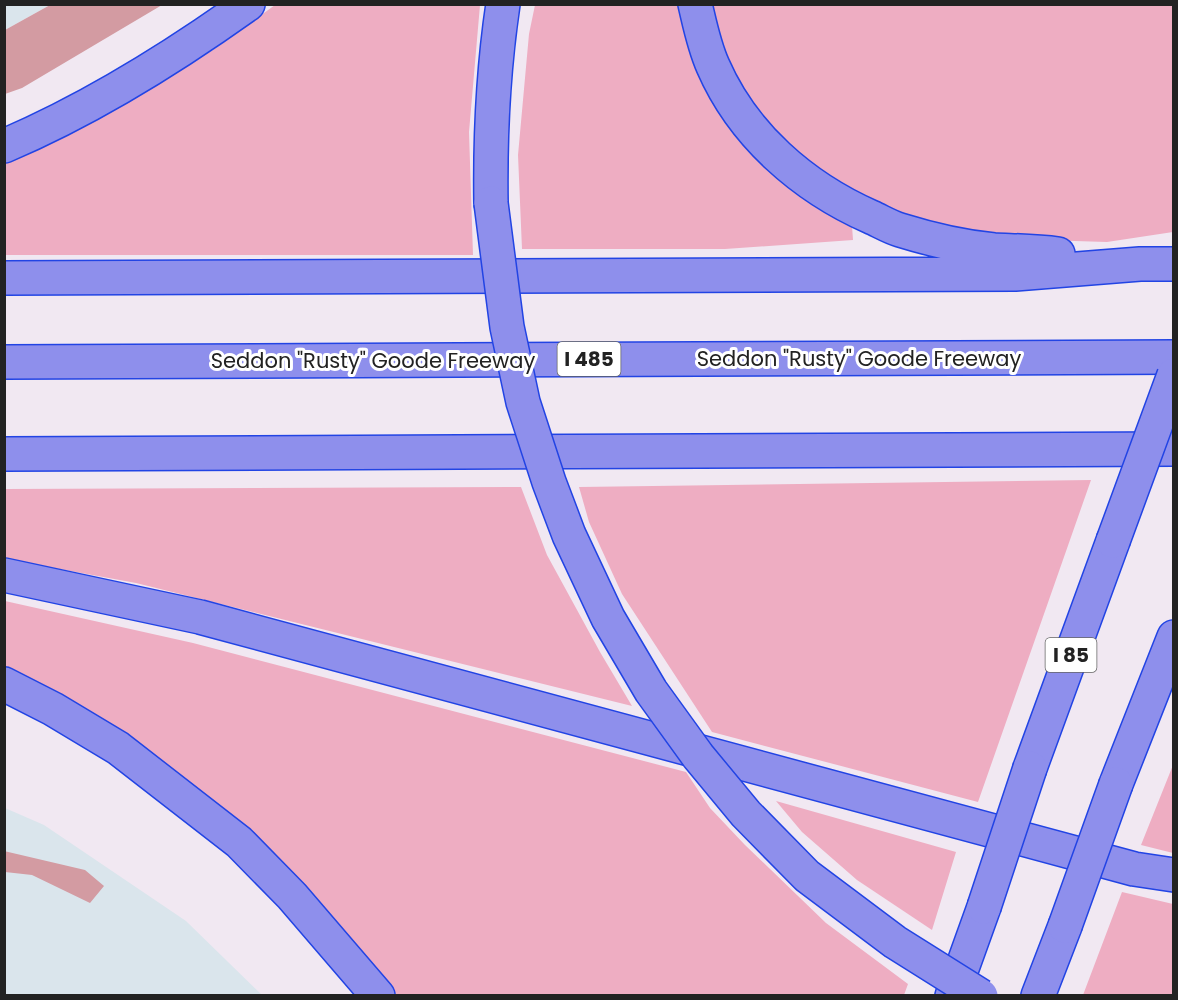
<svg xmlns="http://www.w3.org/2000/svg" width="1178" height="1000" viewBox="0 0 1178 1000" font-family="Poppins,sans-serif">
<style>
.industrial{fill:#dae5ec}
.grass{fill:#eeadc2}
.forest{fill:#d39ba2}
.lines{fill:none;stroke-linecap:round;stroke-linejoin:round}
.highway-casing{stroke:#2244e4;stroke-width:36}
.highway{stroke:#8e8fec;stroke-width:33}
.highway-bridge-casing{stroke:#2244e4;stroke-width:36;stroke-linecap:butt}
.highway-bridge{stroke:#8e8fec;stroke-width:33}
.labels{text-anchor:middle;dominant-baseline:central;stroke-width:6;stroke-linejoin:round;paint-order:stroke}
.shield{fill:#fff;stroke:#646464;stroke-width:1.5}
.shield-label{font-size:20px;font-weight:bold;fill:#222}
.street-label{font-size:21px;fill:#222;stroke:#fff}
</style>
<rect width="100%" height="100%" fill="#f1e8f2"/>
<path class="industrial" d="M5 5H50L5 30Z
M5 808 44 825 186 921 262 995 5 996Z"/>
<path class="grass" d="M275 5H480L469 132 473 255H5L4 163 29 153 213 50Z
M535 5H683L827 213 852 226 853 240 725 249H522L518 155 529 34Z
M711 5H1173V232L1107 242 1042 240 985 235 898 215 853 195 772 133 747 97 728 59Z
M1091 480 978 802 712 732 622 594 589 522 579 487Z
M521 487 547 555 600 652 632 706 136 583 5 559 4 489Z
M5 601 193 643 686 772 710 808 745 845 826 923 908 984 904 995H397L304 885 191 784 71 700 5 669Z
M1173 765V853L1141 845Z
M776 801 956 852 932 930 857 880 802 832Z
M1122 892 1173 904V995H1083Z"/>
<path class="forest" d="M50 5V4L162 5 22 88 5 94V30Z
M4 851 85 870 104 886 90 903 32 875 5 872Z"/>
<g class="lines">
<defs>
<path id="highway" d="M695 4C700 25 704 46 713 66 743 135 803 187 871 217 880 221 890 227 900 230 929 239 963 247 994 250 1015 251 1036 251 1058 254
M4 146C91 109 171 59 248 4
M491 203C490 136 493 71 503 4
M4 278 1015 274 1140 264H1174
M4 362 1174 357
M4 454 1174 449
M4 575 200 617 1134 869 1174 875
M4 684 53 709 118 748 239 842 292 896 378 996
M1030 768 1113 541
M1116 784 1174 637
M952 996 984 907
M1038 996 1065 926"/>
</defs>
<use href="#highway" class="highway-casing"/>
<use href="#highway" class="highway"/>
<defs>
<path id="highway-bridge" d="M491 203 507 327 523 402 549 482 569 535 608 618 651 691 698 756 746 814 807 876 895 942 981 996
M1113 541 1174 375
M984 907 1030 768
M1065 926 1116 784"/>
</defs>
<use href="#highway-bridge" class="highway-bridge-casing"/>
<use href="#highway-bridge" class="highway-bridge"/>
</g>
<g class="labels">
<g class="shield">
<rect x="557.5" y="342" width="63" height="34" rx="4.5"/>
<rect x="1045.5" y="638" width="51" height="34" rx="4.5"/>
</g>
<g class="shield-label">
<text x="589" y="359">I 485</text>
<text x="1071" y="655">I 85</text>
</g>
<g class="street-label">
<text x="859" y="358">Seddon "Rusty" Goode Freeway</text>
<text x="373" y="360">Seddon "Rusty" Goode Freeway</text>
</g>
</g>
<rect width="1178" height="1000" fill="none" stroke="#222222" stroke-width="12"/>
</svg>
